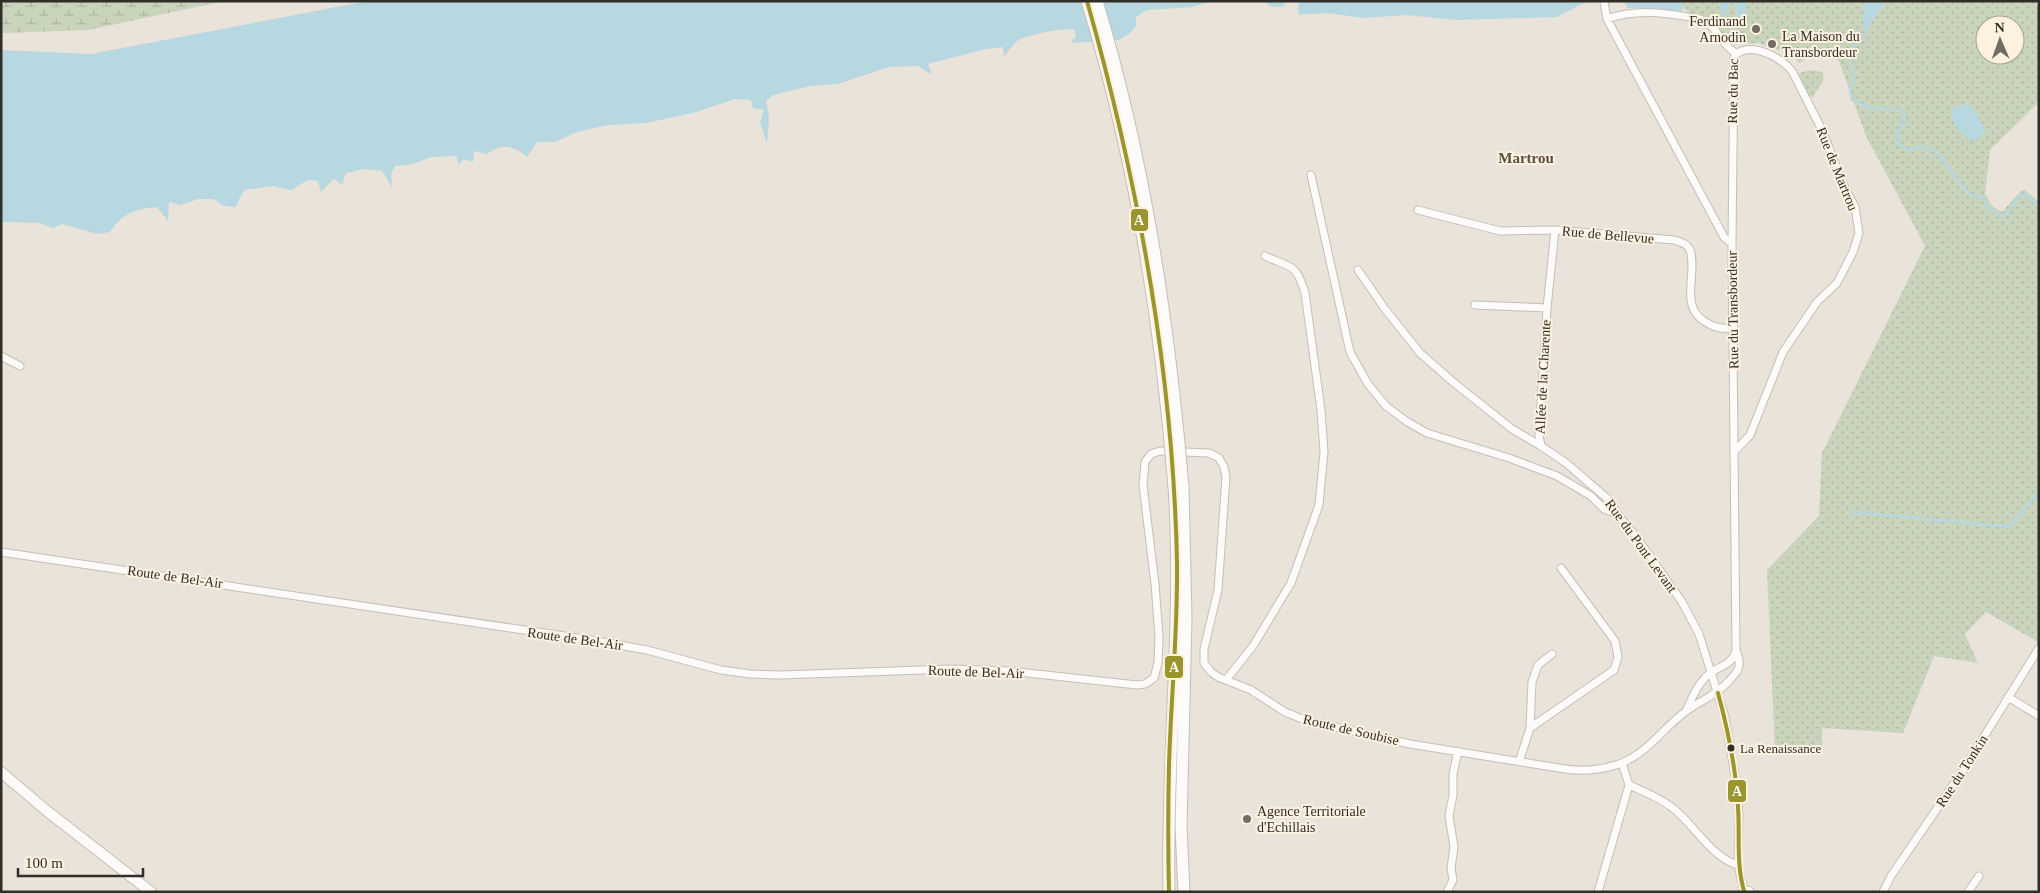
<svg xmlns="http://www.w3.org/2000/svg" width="2040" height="893" viewBox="0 0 2040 893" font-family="'Times New Roman',serif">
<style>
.grass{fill:url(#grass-dots);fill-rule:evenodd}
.wetland{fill:url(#wetland-marsh)}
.water{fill:#b7d8e0}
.pier{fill:#e9e3d9}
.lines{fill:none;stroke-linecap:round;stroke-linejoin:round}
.stream{stroke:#b7d8e0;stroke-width:2.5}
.street-casing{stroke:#c4bfb7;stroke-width:9}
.secondary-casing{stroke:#c4bfb7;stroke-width:12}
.primary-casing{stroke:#c4bfb7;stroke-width:13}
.street{stroke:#fcfbf9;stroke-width:7}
.secondary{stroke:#fcfbf9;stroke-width:10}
.primary{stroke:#fcfbf9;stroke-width:11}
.primary-bridge-casing{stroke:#c4bfb7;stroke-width:13;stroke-linecap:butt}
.primary-bridge{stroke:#fcfbf9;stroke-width:11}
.bus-1-casing{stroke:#fdf1e0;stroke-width:8}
.bus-1{stroke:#9a952d;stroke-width:4}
.poi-dot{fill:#716d65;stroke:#fdf1e0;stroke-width:2}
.bus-dot{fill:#312d27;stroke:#fdf1e0;stroke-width:2}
.labels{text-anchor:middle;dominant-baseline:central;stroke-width:4;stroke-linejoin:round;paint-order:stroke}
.bus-label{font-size:13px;fill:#312d27;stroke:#fdf1e0;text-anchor:start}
.poi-label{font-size:14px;fill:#312d27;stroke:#fdf1e0;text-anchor:start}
.street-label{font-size:14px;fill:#312d27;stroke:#fdf1e0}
.neighbourhood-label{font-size:15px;font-weight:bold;fill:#584f41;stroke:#fdf1e0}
.line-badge{stroke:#fdf1e0;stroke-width:2}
.badge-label{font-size:14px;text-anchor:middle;font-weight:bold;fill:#fff}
</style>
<defs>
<pattern id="grass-dots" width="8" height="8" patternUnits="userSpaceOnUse" patternTransform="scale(1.25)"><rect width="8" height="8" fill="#c9d4bc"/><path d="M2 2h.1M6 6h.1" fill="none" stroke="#adb6a2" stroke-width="1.8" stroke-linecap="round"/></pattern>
<pattern id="wetland-marsh" width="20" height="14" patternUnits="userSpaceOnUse" patternTransform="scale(1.25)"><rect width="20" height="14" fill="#c9d4bc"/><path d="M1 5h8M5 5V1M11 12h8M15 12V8" fill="none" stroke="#adb6a2"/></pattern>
</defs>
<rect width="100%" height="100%" fill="#e9e3d9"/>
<path class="grass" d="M1683 1H1719L1724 23 1729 3H1735L1740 29 1746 20V1H2035L2039 11V102L1990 150 1985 194 1992 206 2002 212 2021 191 2025 190 2039 202V645L2035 640 1986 612 1965 634 1978 663 1934 656 1903 733 1822 728V754L1775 751 1767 570 1819 516 1822 453 1925 246 1866 136 1839 61 1822 49 1799 63 1792 55 1758 43 1739 44 1724 40 1686 10 1682 8ZM1985 25H2015V55H1985Z
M1809 70 1822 72C1828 82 1815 88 1814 97L1807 96 1799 76 1800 73Z"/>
<path class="wetland" d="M1 1H225L88 30 1 33Z"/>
<path class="water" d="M368 1H1212L1193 7 1147 10 1136 17V26L1130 33 1119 40 1071 43 1072 40 1076 37 1075 30C1064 27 1027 35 1017 41 1012 45 1008 52 1004 57L1003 47 986 49 928 64 932 75 918 66 889 67 838 84 810 86 773 95 766 101C771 117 768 128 767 144L760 122 764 110 753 108 751 100 735 99 693 113 646 123 608 125 577 132 555 142H537L527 157C513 145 503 143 487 154L474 151 473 162 464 159 458 165 457 156 431 157 413 164 395 166 391 174 392 187 382 171 364 169 346 173 342 185 334 179 321 192 318 181 308 180 291 190 272 186 245 190 240 197 236 207 224 206 213 199H198L181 205 169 202 168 221 157 207C134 209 122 214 110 232L97 234 62 224 53 228 40 223 1 222V50L91 54Z
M1263 1H1601L1584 3 1557 17 1456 20 1407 15 1363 18 1328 13 1295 15 1294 6 1272 7Z
M1623 1H1683L1681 15 1668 10 1628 8Z
M1719 1H1746V20L1740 30 1735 3H1729L1724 24Z
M1865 1H1885L1864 34 1863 16Z
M1964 104 1972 107 1986 131 1976 140H1970C1961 133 1950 123 1952 109Z"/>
<path class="pier" d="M1284 1H1298L1299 18 1293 17 1292 8 1285 9Z"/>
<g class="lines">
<path class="stream" d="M1864 34C1849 51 1848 56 1855 77L1850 88 1852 100 1869 108 1895 109 1904 113V123L1897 132 1899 145 1908 150 1921 147 1934 150 1970 195 1983 198 1988 208 2000 216 2008 214 2017 197 2024 194 2039 206
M1853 512 2010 527 2039 491"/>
<defs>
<path id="street" d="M1604 2 1607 19 1724 237 1732 244
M1607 19C1637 8 1669 13 1700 19 1713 24 1716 33 1724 42 1727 47 1732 50 1736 54
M1311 175 1350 352 1368 384 1386 406 1406 421 1427 433 1509 458 1557 476 1591 496 1604 509 1617 514
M1418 210 1500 231 1555 230 1674 240C1680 242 1687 243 1690 250 1698 273 1679 305 1704 321 1714 328 1722 329 1734 328
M1358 270 1385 309 1420 353 1453 382 1512 429 1541 446 1566 463 1609 500 1617 514 1635 535 1682 602 1699 634 1725 717 1737 788 1739 815 1738 865 1744 891
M1475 305 1547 308
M1 356 20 366
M1541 446 1539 436 1547 308 1555 230
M1735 451 1750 435 1783 352 1817 302 1837 283 1853 252 1859 233 1855 207 1844 186 1822 130 1792 71C1780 57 1753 42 1736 54
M1 552 591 640 647 650 721 670 750 674 781 675 951 669 1010 671 1137 685 1145 684 1154 678 1158 663 1159 637 1155 584 1143 485 1145 462 1151 454 1160 451 1209 453 1219 458 1224 467 1226 477 1218 590 1204 649V663L1211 672 1218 677 1251 690 1285 712 1305 720 1410 744 1559 768C1580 772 1599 771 1619 764 1647 754 1663 728 1685 712 1702 699 1713 698 1729 681 1732 677 1737 673 1738 669 1741 663 1738 656 1736 650L1732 244 1734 58 1736 54
M1226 680 1253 646 1291 583 1319 505 1324 452 1321 410 1305 293C1296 262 1290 268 1265 256
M2008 697 2039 716
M1686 711C1691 700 1696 687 1704 679 1714 666 1731 668 1736 651
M1530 728 1532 682 1538 665 1552 654
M1519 762 1530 728 1614 670 1618 657 1615 641 1561 568
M1622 763 1629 785C1644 792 1661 798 1674 809 1694 825 1713 859 1738 865
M1447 892 1453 880 1451 868 1454 847 1449 816 1453 795V774L1458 751
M1598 892 1629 785
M1883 892 1891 876 1962 772 2039 648
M1968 892 1979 876"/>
<path id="secondary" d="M1 772 47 811 151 892
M1744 892H1749"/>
<path id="primary" d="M1183 487 1186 619 1181 826 1184 892
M1169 892C1166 757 1183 622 1174 487"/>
</defs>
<use href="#street" class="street-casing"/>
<use href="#secondary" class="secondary-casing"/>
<use href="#primary" class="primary-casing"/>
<use href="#street" class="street"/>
<use href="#secondary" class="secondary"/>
<use href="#primary" class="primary"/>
<defs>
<path id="primary-bridge" d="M1087 1C1135 160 1161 322 1174 487
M1097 1C1145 160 1169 322 1183 487"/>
</defs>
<use href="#primary-bridge" class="primary-bridge-casing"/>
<use href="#primary-bridge" class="primary-bridge"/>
<defs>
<path id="bus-1" d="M1087 1C1139 185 1173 371 1177 562 1178 630 1171 697 1169 765 1168 807 1168 850 1169 892
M1718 693C1728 730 1736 768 1738 807 1740 835 1736 863 1744 891"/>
</defs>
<use href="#bus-1" class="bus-1-casing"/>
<use href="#bus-1" class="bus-1"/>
</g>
<g class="poi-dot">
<circle cx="1756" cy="29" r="5"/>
<circle cx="1772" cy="44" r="5"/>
<circle cx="1247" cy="819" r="5"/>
</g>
<circle class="bus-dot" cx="1731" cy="748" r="4.5"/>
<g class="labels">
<g class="bus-label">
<text x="1740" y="748">La Renaissance</text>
</g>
<g class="poi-label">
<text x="1746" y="21" text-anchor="end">Ferdinand<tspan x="1746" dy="16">Arnodin</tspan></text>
<text x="1782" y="36">La Maison du<tspan x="1782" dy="16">Transbordeur</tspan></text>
<text x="1257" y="811">Agence Territoriale<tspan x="1257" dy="16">d'Echillais</tspan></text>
</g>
<g class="street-label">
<text transform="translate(1733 91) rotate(-89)">Rue du Bac</text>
<text transform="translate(1837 169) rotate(68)">Rue de Martrou</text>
<text transform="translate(1608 235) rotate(5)">Rue de Bellevue</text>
<text transform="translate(1733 310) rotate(-91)">Rue du Transbordeur</text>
<text transform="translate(1543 377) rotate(-87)">Allée de la Charente</text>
<text transform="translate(1641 546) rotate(54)">Rue du Pont Levant</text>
<text transform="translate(175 577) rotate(8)">Route de Bel-Air</text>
<text transform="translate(575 639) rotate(8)">Route de Bel-Air</text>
<text transform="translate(976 672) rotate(2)">Route de Bel-Air</text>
<text transform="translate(1351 730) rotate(13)">Route de Soubise</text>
<text transform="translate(1962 771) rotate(-57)">Rue du Tonkin</text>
</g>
<g class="neighbourhood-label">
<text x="1526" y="158">Martrou</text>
</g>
</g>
<g class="line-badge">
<rect x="1130" y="208" width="19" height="24" rx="5" fill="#9a952d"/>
<rect x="1164" y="655" width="20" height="24" rx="5" fill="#9a952d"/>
<rect x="1727" y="779" width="20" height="24" rx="5" fill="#9a952d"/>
</g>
<g class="badge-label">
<text x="1139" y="225">A</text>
<text x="1174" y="672">A</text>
<text x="1737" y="796">A</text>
</g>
<rect width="2040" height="893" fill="none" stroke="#312d27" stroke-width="5"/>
<g transform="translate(2000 40) rotate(358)"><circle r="24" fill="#fdf1e0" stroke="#aba396"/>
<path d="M0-4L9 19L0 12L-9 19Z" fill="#716d65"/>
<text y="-8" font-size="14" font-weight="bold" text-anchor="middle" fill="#312d27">N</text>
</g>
<path d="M18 868v8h125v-8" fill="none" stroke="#312d27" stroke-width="2.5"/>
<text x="25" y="868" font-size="15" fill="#312d27" stroke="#fdf1e0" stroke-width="4" paint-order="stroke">100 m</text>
</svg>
